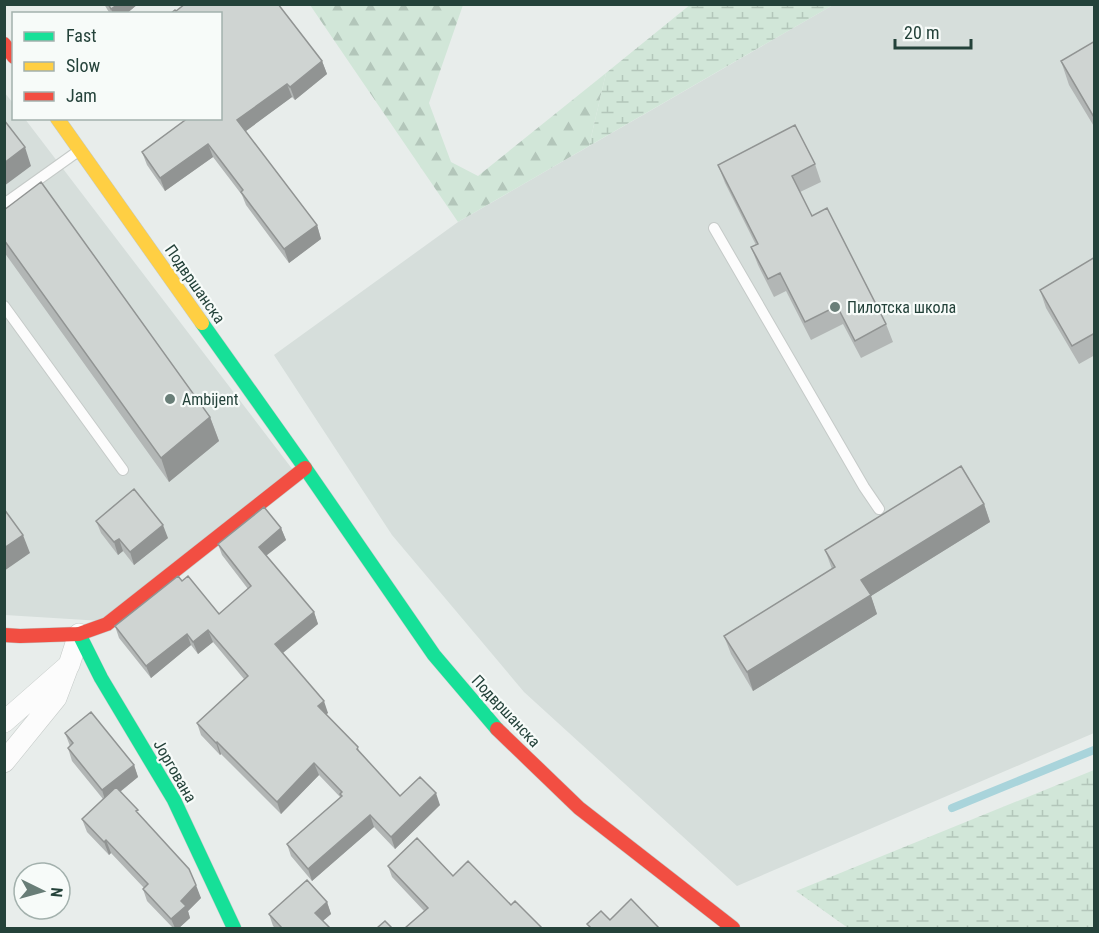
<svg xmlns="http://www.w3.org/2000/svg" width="1099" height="933" viewBox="0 0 1099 933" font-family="'Roboto Condensed',sans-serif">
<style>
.built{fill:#d6dedb}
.forest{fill:url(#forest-firs)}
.wetland{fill:url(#wetland-marsh)}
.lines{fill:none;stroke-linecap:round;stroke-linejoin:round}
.stream{stroke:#a9d4db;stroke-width:8}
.lane-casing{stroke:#c5cac8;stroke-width:12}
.street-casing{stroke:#c5cac8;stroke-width:22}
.fast-casing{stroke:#c3cbc8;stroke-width:15}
.slow-casing{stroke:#c3cbc8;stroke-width:15}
.jam-casing{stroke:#c3cbc8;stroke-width:15}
.lane{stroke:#fcfcfc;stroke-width:10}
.street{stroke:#fcfcfc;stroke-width:21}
.fast{stroke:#16e098;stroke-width:14}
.slow{stroke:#ffcf43;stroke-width:14}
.jam{stroke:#f24e42;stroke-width:14}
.wall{fill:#b2b6b5}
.shaded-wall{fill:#919493}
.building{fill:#cfd4d2;stroke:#919493;stroke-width:1.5}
.poi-dot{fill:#697e78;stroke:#f7fbf9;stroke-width:2}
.labels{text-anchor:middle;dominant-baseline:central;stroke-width:4.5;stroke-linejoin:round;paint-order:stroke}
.street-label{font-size:16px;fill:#24423a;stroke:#f7fbf9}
.poi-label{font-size:16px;fill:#24423a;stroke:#f7fbf9;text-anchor:start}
</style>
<defs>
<pattern id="forest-firs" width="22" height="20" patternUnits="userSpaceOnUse" patternTransform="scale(1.5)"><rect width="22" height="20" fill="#d1e6d8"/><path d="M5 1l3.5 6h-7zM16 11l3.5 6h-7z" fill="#b3c6ba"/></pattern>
<pattern id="wetland-marsh" width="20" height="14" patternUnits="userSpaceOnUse" patternTransform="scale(1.5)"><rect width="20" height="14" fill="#d1e6d8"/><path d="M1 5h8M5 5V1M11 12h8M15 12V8" fill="none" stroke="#b3c6ba"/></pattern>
</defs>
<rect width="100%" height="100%" fill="#e8edeb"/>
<path class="built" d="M833 5H1094V733L737 886 524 692 392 535 274 355 458 222Z
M4 92 13 103 14 118 25 119 293 470 102 621 5 615Z"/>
<path class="forest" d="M310 5H463L429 103 451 162 478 176 606 73 589 146 458 222Z"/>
<path class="wetland" d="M691 4 833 5 589 146 606 73Z
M1094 770V928H848L796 891Z"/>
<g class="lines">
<path class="stream" d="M952 808 1094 750"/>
<defs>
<path id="lane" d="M4 204 77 152
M714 228 864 487 879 509
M4 306 123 470"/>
<path id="street" d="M4 722 69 665 79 634
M4 762 56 698 67 669"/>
<path id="fast" d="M202 323 305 468 434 655 497 729
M79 634 101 678 174 800 234 928"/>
<path id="slow" d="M57 118 202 323"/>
<path id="jam" d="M4 44 14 57
M4 635 20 636 79 634 107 624 305 468
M497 729 579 808 733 928"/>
</defs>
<use href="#lane" class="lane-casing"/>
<use href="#street" class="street-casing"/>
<use href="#fast" class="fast-casing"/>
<use href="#slow" class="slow-casing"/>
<use href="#jam" class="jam-casing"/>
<use href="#lane" class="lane"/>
<use href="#street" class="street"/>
<use href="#fast" class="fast"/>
<use href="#slow" class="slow"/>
<use href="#jam" class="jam"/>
</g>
<path class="wall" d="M104 4H138L126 14H110Z
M176 11 322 61 327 74 295 100 292 97 245 131 317 225 321 239 289 263 246 205 242 195 213 157 165 191 147 165 142 152 185 121 183 118H220Z
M1095 41V128L1069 85 1061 61Z
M815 164 821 182 800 192 812 216 886 324 893 342 861 358 843 324 811 340 786 291 774 297 758 265 751 247 756 245 725 183 718 165Z
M4 210 210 417 219 441 169 482 4 252Z
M1095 257V355L1079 364 1046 308 1040 290Z
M984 504 990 522 871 596 877 614 753 691 731 654 724 636 832 569 825 550Z
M96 521 168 538 134 565 123 551 118 555 101 533Z
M281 528 286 540 266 556 314 612 318 624 283 653 328 713 326 714 358 747 359 752 400 796 440 805 395 849 374 827 312 881 291 856 287 844 341 798 319 775 281 814 221 754 220 755 201 735 197 723 244 679 213 642 198 654 191 645 151 678 119 638 115 626 182 581 219 614 248 589 222 555 218 544Z
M65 733 134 765 138 777 120 792 139 815 201 898 188 911 190 918 179 928H173L147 901 143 889 144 888 111 853 109 855 87 832 82 819 103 799 72 761 68 748 70 746Z
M388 866 453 876 511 905 542 928 424 911 392 877Z
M327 902 331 914 323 921 330 928H275L273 926 269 914Z"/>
<path class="shaded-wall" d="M118 4H138L126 14H113L111 9Z
M322 61 327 74 295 100 290 87Z
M287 84 292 97 242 134 237 120Z
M208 144 213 157 165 191 160 178Z
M25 147 31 166 4 186V163Z
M317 225 321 239 289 263 284 249Z
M210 417 219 441 169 482 161 458Z
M984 504 990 522 871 596 877 614 753 691 747 672 861 580Z
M163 525 168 538 134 565 130 552Z
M281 528 286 540 263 558 259 547Z
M23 535 30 553 4 571V548Z
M119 539 123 551 118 555 114 542Z
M314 612 318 624 279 656 275 644Z
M208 630 213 642 198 654 193 642Z
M187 634 191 645 151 678 146 666Z
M324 701 328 713 322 718 318 706Z
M217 742 221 754 220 755 216 743Z
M314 763 319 775 281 814 277 802Z
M134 765 138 777 106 803 102 790Z
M436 793 440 805 395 849 391 837Z
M370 815 374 827 312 881 308 869Z
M106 840 111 853 109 855 104 842Z
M196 885 201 898 188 911 190 918 179 928H175L171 919 181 901Z
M327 902 331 914 319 924 315 913Z"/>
<path class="building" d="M108 4H118L111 9Z
M185 4H278L322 61 290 87 287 84 237 120 317 225 284 249 241 192 243 190 208 144 160 178 142 152 188 118H220V14H170L175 10 176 11Z
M1095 41V119L1061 61Z
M4 120 25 147 4 163Z
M795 125 815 164 792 176 812 216 827 208 886 324 855 341 837 306 805 322 780 273 768 279 751 247 758 244 718 165Z
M41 182 210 417 161 458 4 240V210Z
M1095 257V333L1072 346 1040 290Z
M961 466 984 504 861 580 871 595 747 672 724 636 835 567 825 550Z
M134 489 163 525 130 552 119 539 114 542 96 521Z
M264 507 281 528 259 547 314 612 275 644 324 701 318 706 358 747 357 749 400 796 420 777 436 793 391 837 370 815 308 869 287 844 342 796 340 794 342 792 314 763 277 802 217 742 216 743 197 723 248 676 208 630 193 642 187 634 146 666 115 626 178 576 182 581 188 576 219 614 251 586 218 544Z
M4 509 23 535 4 548Z
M91 712 134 765 102 790 68 748 73 743 65 733Z
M116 787 138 810 136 811 189 869 196 885 181 901 186 906 171 919 143 889 148 884 106 840 104 842 82 819Z
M417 838 453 876 468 861 511 905 515 901 542 928H405L428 908 388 866Z
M307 880 327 902 315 913 330 928H282L269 914Z
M631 899 659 928H591L587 924 601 911 610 920Z
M385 921 392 928H377Z"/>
<g class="poi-dot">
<circle cx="835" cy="307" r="6"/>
<circle cx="170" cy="399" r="6"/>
</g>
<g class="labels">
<g class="street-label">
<text transform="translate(195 284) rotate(55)">Подвршанска</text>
<text transform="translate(506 711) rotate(47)">Подвршанска</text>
<text transform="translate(175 771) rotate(60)">Јоргована</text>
</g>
<g class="poi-label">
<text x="847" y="307">Пилотска школа</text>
<text x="182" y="399">Ambijent</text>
</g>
</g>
<rect width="1099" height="933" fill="none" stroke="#24423a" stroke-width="12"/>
<rect x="12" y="12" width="210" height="108" fill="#f7fbf9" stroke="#a3b1ad" stroke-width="1.5"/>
<rect x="24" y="32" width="30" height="9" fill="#16e098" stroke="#a3b1ad" stroke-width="1.5"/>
<text x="66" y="42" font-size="18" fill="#24423a">Fast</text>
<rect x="24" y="62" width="30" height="9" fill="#ffcf43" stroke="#a3b1ad" stroke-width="1.5"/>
<text x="66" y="72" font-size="18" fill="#24423a">Slow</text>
<rect x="24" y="92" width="30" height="9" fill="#f24e42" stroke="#a3b1ad" stroke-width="1.5"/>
<text x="66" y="102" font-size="18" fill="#24423a">Jam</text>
<g transform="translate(42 891) rotate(95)"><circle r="28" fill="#f7fbf9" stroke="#a3b1ad" stroke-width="1.5"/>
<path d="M0-4.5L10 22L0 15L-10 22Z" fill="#697e78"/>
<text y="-9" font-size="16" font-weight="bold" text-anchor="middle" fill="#24423a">N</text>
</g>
<path d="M895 39v9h76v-9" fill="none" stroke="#24423a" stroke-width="3"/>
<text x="904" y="39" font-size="18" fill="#24423a" stroke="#f7fbf9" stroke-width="4.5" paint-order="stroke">20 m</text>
</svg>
